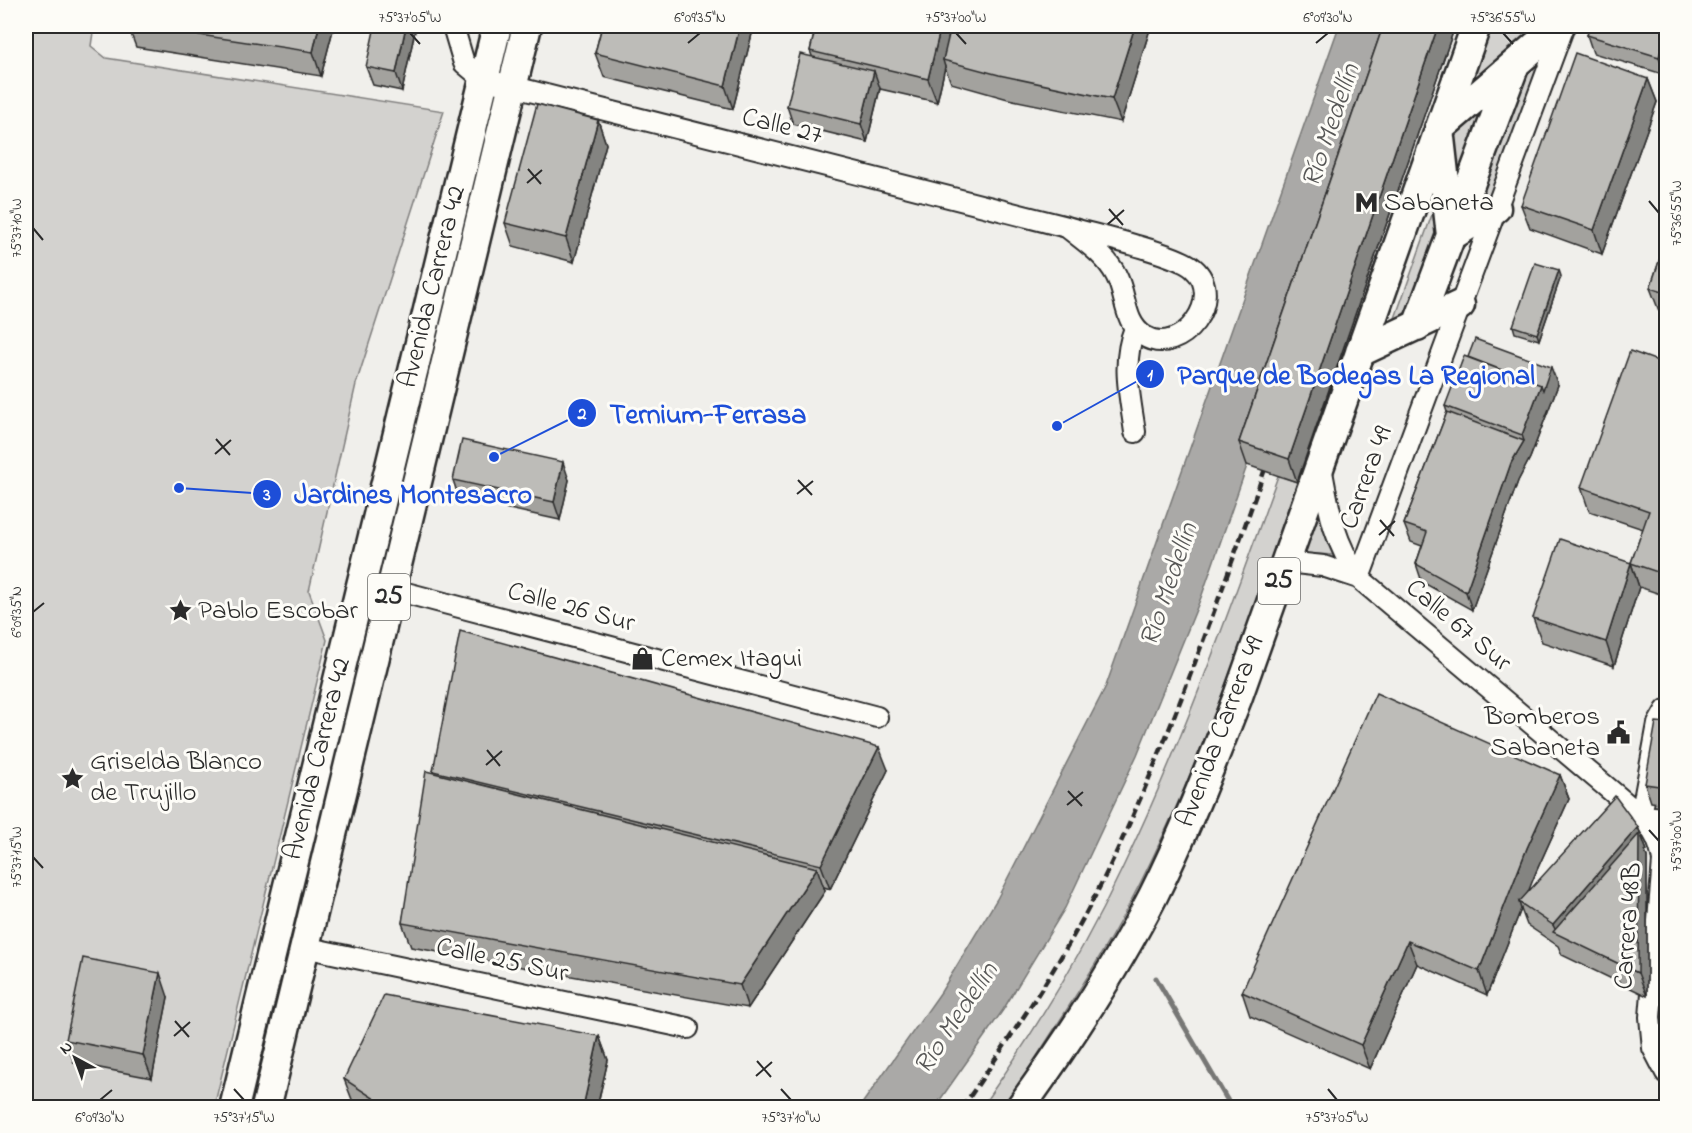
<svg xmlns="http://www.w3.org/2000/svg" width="1692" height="1133" viewBox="0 0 1692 1133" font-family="'Indie Flower',sans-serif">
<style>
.green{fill:#d3d2cf;stroke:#7f7e7d;stroke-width:1.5}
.water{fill:#aaa9a7;stroke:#777775;stroke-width:1.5}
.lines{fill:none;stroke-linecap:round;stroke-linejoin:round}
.stream{stroke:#777775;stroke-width:5}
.minor-casing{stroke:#2b2b2b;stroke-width:24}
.highway-casing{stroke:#2b2b2b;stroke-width:33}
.minor{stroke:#fdfcf7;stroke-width:20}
.highway{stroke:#fdfcf7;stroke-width:28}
.rail{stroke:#2b2b2b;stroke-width:4.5;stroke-dasharray:9 4.5;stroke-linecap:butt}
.wall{fill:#a3a29e;stroke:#2b2b2b;stroke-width:1.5}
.shaded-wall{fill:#848481;stroke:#2b2b2b;stroke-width:1.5}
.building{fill:#bdbcb8;stroke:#2b2b2b;stroke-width:1.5}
.ticks{fill:none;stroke:#2b2b2b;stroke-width:2}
.labels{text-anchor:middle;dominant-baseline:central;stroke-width:6;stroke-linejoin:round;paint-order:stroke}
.shield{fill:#fdfcf7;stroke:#6a6a68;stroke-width:1.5}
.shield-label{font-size:26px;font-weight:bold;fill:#2b2b2b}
.street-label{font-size:27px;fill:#2b2b2b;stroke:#fdfcf7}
.poi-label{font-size:27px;fill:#2b2b2b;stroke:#fdfcf7;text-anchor:start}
.water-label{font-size:28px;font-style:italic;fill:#575756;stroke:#fdfcf7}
.leader{fill:none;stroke:#1d4ed8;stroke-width:2}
.callout-dot{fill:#1d4ed8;stroke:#fdfcf7;stroke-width:2}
.mark-label{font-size:18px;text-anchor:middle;font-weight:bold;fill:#fff}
.callout-label{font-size:28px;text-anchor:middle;font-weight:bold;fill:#1d4ed8;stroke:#fdfcf7;stroke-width:6;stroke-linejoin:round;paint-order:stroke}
.neatline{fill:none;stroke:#2b2b2b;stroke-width:2}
.ticks-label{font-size:15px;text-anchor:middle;fill:#2b2b2b}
</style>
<rect width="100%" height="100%" fill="#f0efeb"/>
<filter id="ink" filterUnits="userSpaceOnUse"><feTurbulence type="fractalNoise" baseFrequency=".0167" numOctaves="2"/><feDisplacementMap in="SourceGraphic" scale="12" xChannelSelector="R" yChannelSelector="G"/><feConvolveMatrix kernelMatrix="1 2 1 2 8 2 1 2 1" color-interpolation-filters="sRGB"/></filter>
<g filter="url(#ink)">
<path class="green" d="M26 26H94L91 46 106 58 444 111 356 384 309 591 327 640 214 1107H26Z
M1492 26H1547L1467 91Z
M1551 53 1499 192 1475 206 1521 75Z
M1494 98 1457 191 1454 137Z
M1434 209 1441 239 1417 303 1394 321Z
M1278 476 1297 482C1253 610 1211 737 1152 859 1113 942 1062 1017 1013 1093L1002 1107 981 1108C1034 1033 1083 952 1122 869 1183 742 1230 608 1278 476Z
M1322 505 1333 555 1301 553Z"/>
<path class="water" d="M1339 26H1400L1202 595 1137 755 1065 908 1003 1010 935 1107 859 1108 941 992 997 899 1106 686Z"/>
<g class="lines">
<path class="stream" d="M1156 978 1232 1108"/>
<defs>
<path id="minor" d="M453 26 464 63 483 79 1067 227
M1067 227C1094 235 1176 253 1193 268 1227 297 1181 359 1144 336 1123 322 1127 295 1116 275 1106 255 1084 241 1067 227Z
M1135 328C1121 363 1130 396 1135 432
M1321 466C1329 510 1333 540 1359 578L1641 816C1654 831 1660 842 1663 861L1650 1017 1653 1048 1666 1073
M1286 562 1323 566 1359 578
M1359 578 1564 26
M391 589 877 717
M1641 816 1658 724 1666 710
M1641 816 1666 818
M304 947 688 1028"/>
<path id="highway" d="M1496 208 1451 236 1439 129 1559 26
M1417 326 1514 67
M1360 352 1460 305
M234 1108 497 26
M266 1108 527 26
M1020 1108C1069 1040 1115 970 1153 896 1185 832 1211 765 1237 699L1476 26"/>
</defs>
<use href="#minor" class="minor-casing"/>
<use href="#highway" class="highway-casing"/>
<use href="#minor" class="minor"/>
<use href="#highway" class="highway"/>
<path class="rail" d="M962 1108C1014 1032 1067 955 1107 872 1171 738 1220 595 1270 455"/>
</g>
<path class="wall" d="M128 26H334L321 76 136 47Z
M416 26 402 91 373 85 366 67Z
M602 26H754L733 109 604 77 595 53Z
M816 26H1151L1121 122 1008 99 951 83 945 67 937 102 880 89 867 142 793 124 787 106 812 56 810 51Z
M1383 26H1453L1454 29 1297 482 1247 465 1239 442Z
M1666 26V75L1593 53 1587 35Z
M1648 79 1657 102 1602 254 1530 228 1521 205Z
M598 120 606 144 574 262 513 246 505 223Z
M1666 241V314L1659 311 1650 288Z
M1561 276 1539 340 1515 333 1513 326Z
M1666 364V596L1639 587 1631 563 1643 529 1589 511 1581 487Z
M1558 385 1530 458 1518 481 1472 610 1422 582 1416 564 1422 546 1411 542 1404 524 1447 412 1445 406Z
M453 480H569L560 520 459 498Z
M1631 563 1639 587 1614 666 1542 642 1533 618Z
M1666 723V804L1651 802 1645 784Z
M888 770 830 889 824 887 825 891 748 1008 411 947 402 923 433 772V771Z
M1560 775 1569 799 1536 872 1528 891 1638 827 1647 851 1645 852 1647 857V996L1562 955 1558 946 1527 925 1521 909 1487 995 1417 964 1370 1069 1250 1016 1242 992Z
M168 997 152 1078 74 1063 66 1040Z
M599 1036 608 1060 597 1107H360L353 1102 344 1079Z"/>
<path class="shaded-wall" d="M319 26H334L321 76 313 52Z
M406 26H416L402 91 396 73Z
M740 26H754L733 109 725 86Z
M941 26H956L943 60 945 67 937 102 928 79Z
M1135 26H1151L1121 122 1112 99Z
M1438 26H1453L1454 29 1297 482 1289 459Z
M1666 31V75L1659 57Z
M874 71 880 88 867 142 861 124Z
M1648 79 1657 102 1602 254 1594 230Z
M598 120 606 144 574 262 566 238Z
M1559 270 1561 276 1539 340 1537 334Z
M1551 367 1558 385 1530 458 1518 481 1472 610 1466 592 1511 463 1524 441 1522 435 1541 385Z
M563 462 569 480 560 520 554 502Z
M1631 563 1639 587 1614 666 1606 642Z
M879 747 888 770 830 889 821 865Z
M1560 775 1569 799 1536 872 1523 905 1519 902 1521 909 1487 995 1479 971 1527 848Z
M1638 827 1647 851 1645 852 1647 857V996L1638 973 1557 933 1553 925Z
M817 868 825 891 748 1008 740 985Z
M1408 941 1417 964 1370 1069 1361 1045Z
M160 973 168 997 152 1078 143 1055Z
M599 1036 608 1060 597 1107H583Z"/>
<path class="building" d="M140 26H319L313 52Z
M375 26H406L396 73 366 67Z
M602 26H740L725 86 595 53Z
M816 26H941L928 79 810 51Z
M951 26H1135L1112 99 999 75 943 60Z
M1383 26H1438L1289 459 1239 442Z
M1590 26H1666V31L1659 57 1587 35Z
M1575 53 1648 79 1594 230 1521 205Z
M800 54 874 71 861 124 787 106Z
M537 104 598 120 566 238 505 223Z
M1666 241V293L1650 288Z
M1535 263 1559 270 1537 334 1513 326Z
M1475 339 1551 367 1543 390 1541 385 1468 357Z
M1630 351 1666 364V575L1631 563 1649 511 1581 487Z
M1464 356 1541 385 1522 435 1445 406Z
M1447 412 1524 441 1511 463 1466 592 1416 564 1427 532 1404 524Z
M462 440 563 462 554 502 453 480Z
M1560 539 1631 563 1606 642 1533 618Z
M460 631 879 747 821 865 433 771Z
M1376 693 1560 775 1527 848 1479 971 1408 941 1361 1045 1242 992Z
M1656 722 1666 723V787L1645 784Z
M426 771 817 868 740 985 402 923Z
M1615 796 1638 827 1553 925 1519 902Z
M1639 834 1638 973 1553 932Z
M83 958 160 973 143 1055 66 1040Z
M384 995 599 1036 583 1107H387L344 1079Z"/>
</g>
<path class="ticks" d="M410 33 420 44M956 33 966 44M1503 33 1513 44M688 43 700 33M1316 43 1328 33M528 169 541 184M527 183 542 170M1649 201 1659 213M1109 209 1123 225M1108 224 1124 210M33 228 43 240M216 439 230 455M215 454 231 440M798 480 812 495M797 494 813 481M1380 520 1394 536M1379 535 1395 521M33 612 44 603M487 750 500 766M486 765 502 751M1068 791 1082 806M1067 805 1083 792M1649 830 1659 841M33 857 43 868M175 1021 189 1037M174 1036 190 1022M757 1061 771 1077M756 1076 772 1062M234 1089 244 1100M781 1089 791 1100M1328 1089 1337 1100M100 1100 112 1090"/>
<defs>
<symbol id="metro-bare" viewBox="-9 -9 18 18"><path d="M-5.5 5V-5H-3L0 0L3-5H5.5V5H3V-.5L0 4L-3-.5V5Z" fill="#2b2b2b" stroke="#fdfcf7" stroke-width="2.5" paint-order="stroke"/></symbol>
<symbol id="sight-bare" viewBox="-9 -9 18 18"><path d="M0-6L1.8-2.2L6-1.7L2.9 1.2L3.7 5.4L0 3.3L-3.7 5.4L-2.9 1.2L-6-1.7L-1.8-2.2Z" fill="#2b2b2b" stroke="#fdfcf7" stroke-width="2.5" paint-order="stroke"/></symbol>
<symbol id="shop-bare" viewBox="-9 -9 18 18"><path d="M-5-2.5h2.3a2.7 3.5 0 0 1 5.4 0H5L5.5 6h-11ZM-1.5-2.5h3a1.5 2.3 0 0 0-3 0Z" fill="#2b2b2b" stroke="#fdfcf7" stroke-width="2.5" paint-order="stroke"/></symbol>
<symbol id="civic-bare" viewBox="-9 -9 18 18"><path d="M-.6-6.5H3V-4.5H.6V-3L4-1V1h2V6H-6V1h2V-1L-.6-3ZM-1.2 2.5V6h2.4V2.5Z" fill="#2b2b2b" stroke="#fdfcf7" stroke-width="2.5" paint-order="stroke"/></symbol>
</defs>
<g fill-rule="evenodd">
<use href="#metro-bare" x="1350" y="186" width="33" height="33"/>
<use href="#sight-bare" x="164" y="594" width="33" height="33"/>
<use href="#shop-bare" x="626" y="642" width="33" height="33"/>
<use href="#civic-bare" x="1602" y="716" width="33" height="33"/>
<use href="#sight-bare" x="56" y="762" width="33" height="33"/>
</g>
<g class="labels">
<g class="shield">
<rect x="1258" y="558" width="42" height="46" rx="4.5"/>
<rect x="368" y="574" width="42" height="46" rx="4.5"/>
</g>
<g class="shield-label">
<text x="1279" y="581">25</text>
<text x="389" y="597">25</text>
</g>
<g class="street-label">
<text transform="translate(782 127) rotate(14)">Calle 27</text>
<text transform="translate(433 287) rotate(-76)">Avenida Carrera 42</text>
<text transform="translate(1367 478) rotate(-70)">Carrera 49</text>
<text transform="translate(571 608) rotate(15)">Calle 26 Sur</text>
<text transform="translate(1458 626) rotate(40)">Calle 67 Sur</text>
<text transform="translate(1221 732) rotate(-69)">Avenida Carrera 49</text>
<text transform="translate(318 759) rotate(-76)">Avenida Carrera 42</text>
<text transform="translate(1629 926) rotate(-86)">Carrera 48B</text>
<text transform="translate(502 961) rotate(12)">Calle 25 Sur</text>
</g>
<g class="poi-label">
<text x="1384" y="203">Sabaneta</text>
<text x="198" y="611">Pablo Escobar</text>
<text x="661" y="659">Cemex Itagui</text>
<text x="1600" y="717" text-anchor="end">Bomberos<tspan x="1600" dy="31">Sabaneta</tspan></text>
<text x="90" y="762">Griselda Blanco<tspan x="90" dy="31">de Trujillo</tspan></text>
</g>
<g class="water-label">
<text transform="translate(1332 126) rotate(-71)">Río Medellín</text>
<text transform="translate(1170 585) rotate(-71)">Río Medellín</text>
<text transform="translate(957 1019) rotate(-56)">Río Medellín</text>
</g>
</g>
<path class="leader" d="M1057 426L1150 374M494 457L582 413M179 488L267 494"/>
<g class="callout-dot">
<circle cx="1057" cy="426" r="6"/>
<circle cx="494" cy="457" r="6"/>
<circle cx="179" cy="488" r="6"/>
<circle cx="1150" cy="374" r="15"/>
<circle cx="582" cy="413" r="15"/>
<circle cx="267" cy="494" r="15"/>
</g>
<g class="mark-label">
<text x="1150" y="380">1</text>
<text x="582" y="419">2</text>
<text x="267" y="500">3</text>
</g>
<g class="callout-label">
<text x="1356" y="384">Parque de Bodegas La Regional</text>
<text x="708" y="423">Ternium-Ferrasa</text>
<text x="413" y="503">Jardines Montesacro</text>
</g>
<rect width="1692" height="1133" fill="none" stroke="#fdfcf7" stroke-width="66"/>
<g transform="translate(75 1058) rotate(319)" stroke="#fdfcf7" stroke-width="4.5" paint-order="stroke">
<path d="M0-4.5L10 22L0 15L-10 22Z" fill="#2b2b2b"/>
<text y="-9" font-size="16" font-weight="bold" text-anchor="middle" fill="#2b2b2b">N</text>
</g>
<rect x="33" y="33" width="1626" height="1067" class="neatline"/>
<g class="ticks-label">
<text x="410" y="22">75°37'05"W</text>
<text x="700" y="22">6°09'35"N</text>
<text x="956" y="22">75°37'00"W</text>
<text x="1328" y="22">6°09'30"N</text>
<text x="1503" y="22">75°36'55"W</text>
<text transform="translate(1676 213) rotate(-90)" y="5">75°36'55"W</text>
<text transform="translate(16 228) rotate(-90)" y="5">75°37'10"W</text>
<text transform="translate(16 612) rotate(-90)" y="5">6°09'35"N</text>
<text transform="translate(1676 841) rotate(-90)" y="5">75°37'00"W</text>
<text transform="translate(16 857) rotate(-90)" y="5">75°37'15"W</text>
<text x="100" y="1122">6°09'30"N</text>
<text x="244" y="1122">75°37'15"W</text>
<text x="791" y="1122">75°37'10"W</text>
<text x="1337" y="1122">75°37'05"W</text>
</g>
</svg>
